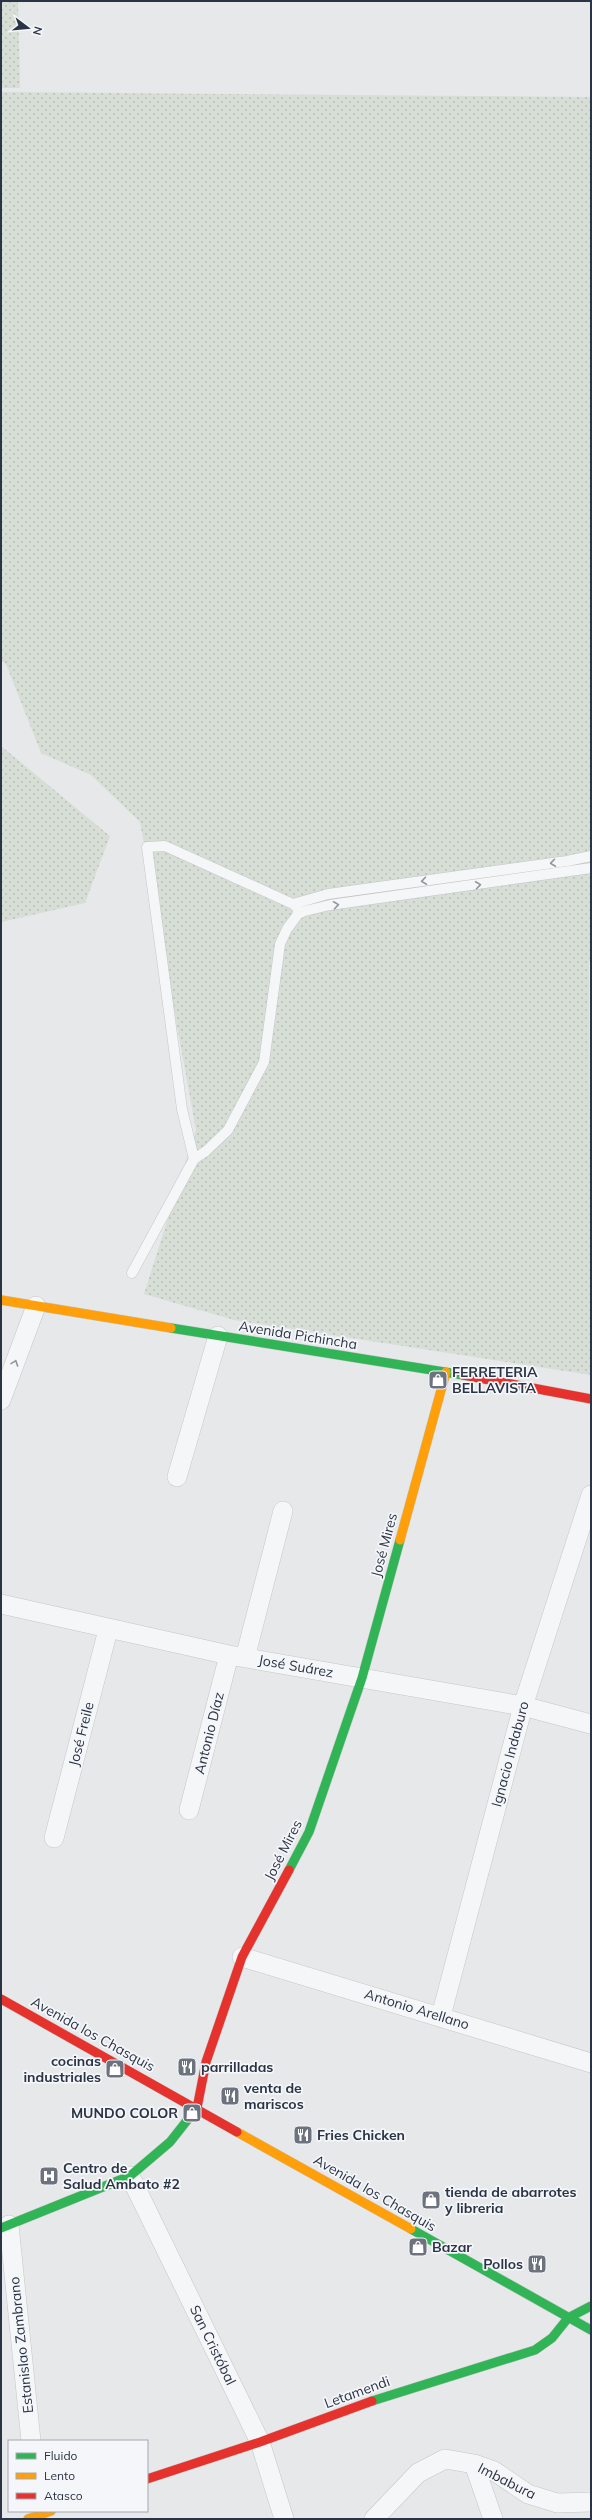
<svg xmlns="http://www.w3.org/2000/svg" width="592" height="2520" viewBox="0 0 592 2520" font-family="Mulish,sans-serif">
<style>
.park{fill:url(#park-dots)}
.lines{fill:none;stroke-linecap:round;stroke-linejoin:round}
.lane-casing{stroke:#c4c6c8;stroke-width:11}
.street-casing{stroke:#c4c6c8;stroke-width:20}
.fast-casing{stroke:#c4c6c8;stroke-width:10}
.slow-casing{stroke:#c4c6c8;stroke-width:10}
.jam-casing{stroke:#c4c6c8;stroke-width:10}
.lane{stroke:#f5f6f7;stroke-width:10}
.street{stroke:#f5f6f7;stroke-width:19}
.fast{stroke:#30b455;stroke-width:9}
.slow{stroke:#ff9f0a;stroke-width:9}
.jam{stroke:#e5322d;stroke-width:9}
.oneway{stroke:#90959e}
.labels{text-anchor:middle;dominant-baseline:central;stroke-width:3.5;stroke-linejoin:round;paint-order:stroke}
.street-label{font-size:14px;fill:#2b3445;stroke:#f4f6f9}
.poi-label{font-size:14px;font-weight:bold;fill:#2b3445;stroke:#f4f6f9;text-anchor:start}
</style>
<defs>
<pattern id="park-dots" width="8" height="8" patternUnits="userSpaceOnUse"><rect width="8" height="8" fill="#d6ded6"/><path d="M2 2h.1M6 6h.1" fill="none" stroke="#b8bfb9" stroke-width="1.8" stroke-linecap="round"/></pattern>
</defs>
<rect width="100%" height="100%" fill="#e6e8ea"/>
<path class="park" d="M1 1H18L20 88H1Z
M1 92 591 97V961L589 962 591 1375 234 1320 144 1294 196 1130 140 822 91 775 41 753 6 664 1 661Z
M1 746 110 836 85 903 1 922Z"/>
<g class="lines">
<defs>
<path id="lane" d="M293 904 328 894 567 861 591 856
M194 1159 182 1109 147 847 165 846 293 904 298 908V914
M132 1273 194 1159 206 1151 228 1130 264 1062 280 944 287 929 298 914 305 911 330 905 591 868"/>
<path id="street" d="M1 1400 36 1306
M177 1477 218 1336
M1 1604 229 1655 523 1706 591 1724
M245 1658 283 1511
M189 1810 229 1655
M54 1838 108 1630
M242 1957 591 2063
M441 2016 523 1706 591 1495
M130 2176 260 2442 284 2519
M9 2225 31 2441
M474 2464 493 2519
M374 2519 418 2473 445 2459 474 2464 494 2471 528 2494 557 2503 591 2502"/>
<path id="fast" d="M171 1328 463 1375
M289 1870 309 1832 362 1678 400 1540
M1 2228 130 2176 170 2142 189 2118
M411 2229 591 2330
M372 2401 535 2350 552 2338 568 2318 591 2306"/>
<path id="slow" d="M1 1300 171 1328
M400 1540 446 1372
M237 2132 411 2229
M28 2519 51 2511"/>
<path id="jam" d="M463 1375 591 1399
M1 1999 237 2132
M189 2118 197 2108 206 2062 242 1957 289 1870
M147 2479 260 2442 372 2401"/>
</defs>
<use href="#lane" class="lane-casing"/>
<use href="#street" class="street-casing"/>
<use href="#fast" class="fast-casing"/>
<use href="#slow" class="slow-casing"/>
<use href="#jam" class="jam-casing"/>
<use href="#lane" class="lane"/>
<use href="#street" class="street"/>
<use href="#fast" class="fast"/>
<use href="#slow" class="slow"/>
<use href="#jam" class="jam"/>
</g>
<defs><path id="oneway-chevron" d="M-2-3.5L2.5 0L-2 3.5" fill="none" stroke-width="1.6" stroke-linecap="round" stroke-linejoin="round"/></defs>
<g class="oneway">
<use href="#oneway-chevron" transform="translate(553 863) rotate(172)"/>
<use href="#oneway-chevron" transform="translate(424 881) rotate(172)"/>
<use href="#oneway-chevron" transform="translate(478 885) rotate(-8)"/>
<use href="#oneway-chevron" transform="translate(336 905) rotate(-8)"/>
<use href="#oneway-chevron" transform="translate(15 1363) rotate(-70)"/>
</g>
<defs>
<symbol id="shop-square" viewBox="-11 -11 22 22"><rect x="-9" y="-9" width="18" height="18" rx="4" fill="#6c737f" stroke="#f4f6f9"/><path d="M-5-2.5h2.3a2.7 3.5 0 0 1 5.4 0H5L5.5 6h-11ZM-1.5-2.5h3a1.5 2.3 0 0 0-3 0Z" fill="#fff"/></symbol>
<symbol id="restaurant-square" viewBox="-11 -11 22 22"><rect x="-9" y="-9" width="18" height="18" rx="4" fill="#6c737f" stroke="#f4f6f9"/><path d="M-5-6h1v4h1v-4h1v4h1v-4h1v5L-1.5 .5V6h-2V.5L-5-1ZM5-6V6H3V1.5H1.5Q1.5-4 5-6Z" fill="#fff"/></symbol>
<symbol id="hospital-square" viewBox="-11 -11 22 22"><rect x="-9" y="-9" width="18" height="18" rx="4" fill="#6c737f" stroke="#f4f6f9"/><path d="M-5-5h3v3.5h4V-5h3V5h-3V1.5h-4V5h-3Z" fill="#fff"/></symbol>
</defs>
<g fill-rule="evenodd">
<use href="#shop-square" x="427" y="1369" width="22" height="22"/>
<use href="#restaurant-square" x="176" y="2056" width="22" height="22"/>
<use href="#shop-square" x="104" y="2058" width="22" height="22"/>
<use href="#restaurant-square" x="219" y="2085" width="22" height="22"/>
<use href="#shop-square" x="181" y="2102" width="22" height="22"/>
<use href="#restaurant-square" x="292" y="2124" width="22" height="22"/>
<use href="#hospital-square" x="38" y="2165" width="22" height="22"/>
<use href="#shop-square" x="420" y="2189" width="22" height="22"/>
<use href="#shop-square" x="407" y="2236" width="22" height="22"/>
<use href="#restaurant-square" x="526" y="2253" width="22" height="22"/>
</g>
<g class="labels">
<g class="street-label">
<text transform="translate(298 1335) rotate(9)">Avenida Pichincha</text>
<text transform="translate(384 1545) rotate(-75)">José Mires</text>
<text transform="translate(296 1666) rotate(10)">José Suárez</text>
<text transform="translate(209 1733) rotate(-76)">Antonio Díaz</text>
<text transform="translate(81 1734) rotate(-76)">José Freile</text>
<text transform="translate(510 1754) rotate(-75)">Ignacio Indaburo</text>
<text transform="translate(283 1850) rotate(-63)">José Mires</text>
<text transform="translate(417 2009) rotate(17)">Antonio Arellano</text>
<text transform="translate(93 2034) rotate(29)">Avenida los Chasquis</text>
<text transform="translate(375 2193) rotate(30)">Avenida los Chasquis</text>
<text transform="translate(21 2345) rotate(-96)">Estanislao Zambrano</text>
<text transform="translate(213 2345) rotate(64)">San Cristóbal</text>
<text transform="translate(357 2392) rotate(-20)">Letamendi</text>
<text transform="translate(507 2481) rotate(27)">Imbabura</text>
</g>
<g class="poi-label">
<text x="452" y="1372">FERRETERIA<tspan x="452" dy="16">BELLAVISTA</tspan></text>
<text x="101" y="2061" text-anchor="end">cocinas<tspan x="101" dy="16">industriales</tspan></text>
<text x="201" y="2067">parrilladas</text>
<text x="244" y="2088">venta de<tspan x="244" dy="16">mariscos</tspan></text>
<text x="178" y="2113" text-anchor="end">MUNDO COLOR</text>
<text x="317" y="2135">Fries Chicken</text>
<text x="63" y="2168">Centro de<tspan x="63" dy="16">Salud Ambato #2</tspan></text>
<text x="445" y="2192">tienda de abarrotes<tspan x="445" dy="16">y libreria</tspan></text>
<text x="432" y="2247">Bazar</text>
<text x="523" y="2264" text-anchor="end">Pollos</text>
</g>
</g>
<rect width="592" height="2520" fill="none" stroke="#2b3445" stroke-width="4"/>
<rect x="8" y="2440" width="140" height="72" fill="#f4f6f9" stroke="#a4a8b1"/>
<rect x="16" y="2453" width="20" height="6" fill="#30b455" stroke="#a4a8b1"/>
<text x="44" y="2460" font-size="12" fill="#2b3445">Fluido</text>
<rect x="16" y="2473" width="20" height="6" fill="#ff9f0a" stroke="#a4a8b1"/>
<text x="44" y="2480" font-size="12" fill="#2b3445">Lento</text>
<rect x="16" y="2493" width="20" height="6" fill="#e5322d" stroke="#a4a8b1"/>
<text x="44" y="2500" font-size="12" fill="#2b3445">Atasco</text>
<g transform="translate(28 28) rotate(106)" stroke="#f4f6f9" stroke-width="3" paint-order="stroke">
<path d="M0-3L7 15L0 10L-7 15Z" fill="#2b3445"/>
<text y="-6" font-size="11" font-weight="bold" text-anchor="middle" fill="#2b3445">N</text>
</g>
</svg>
